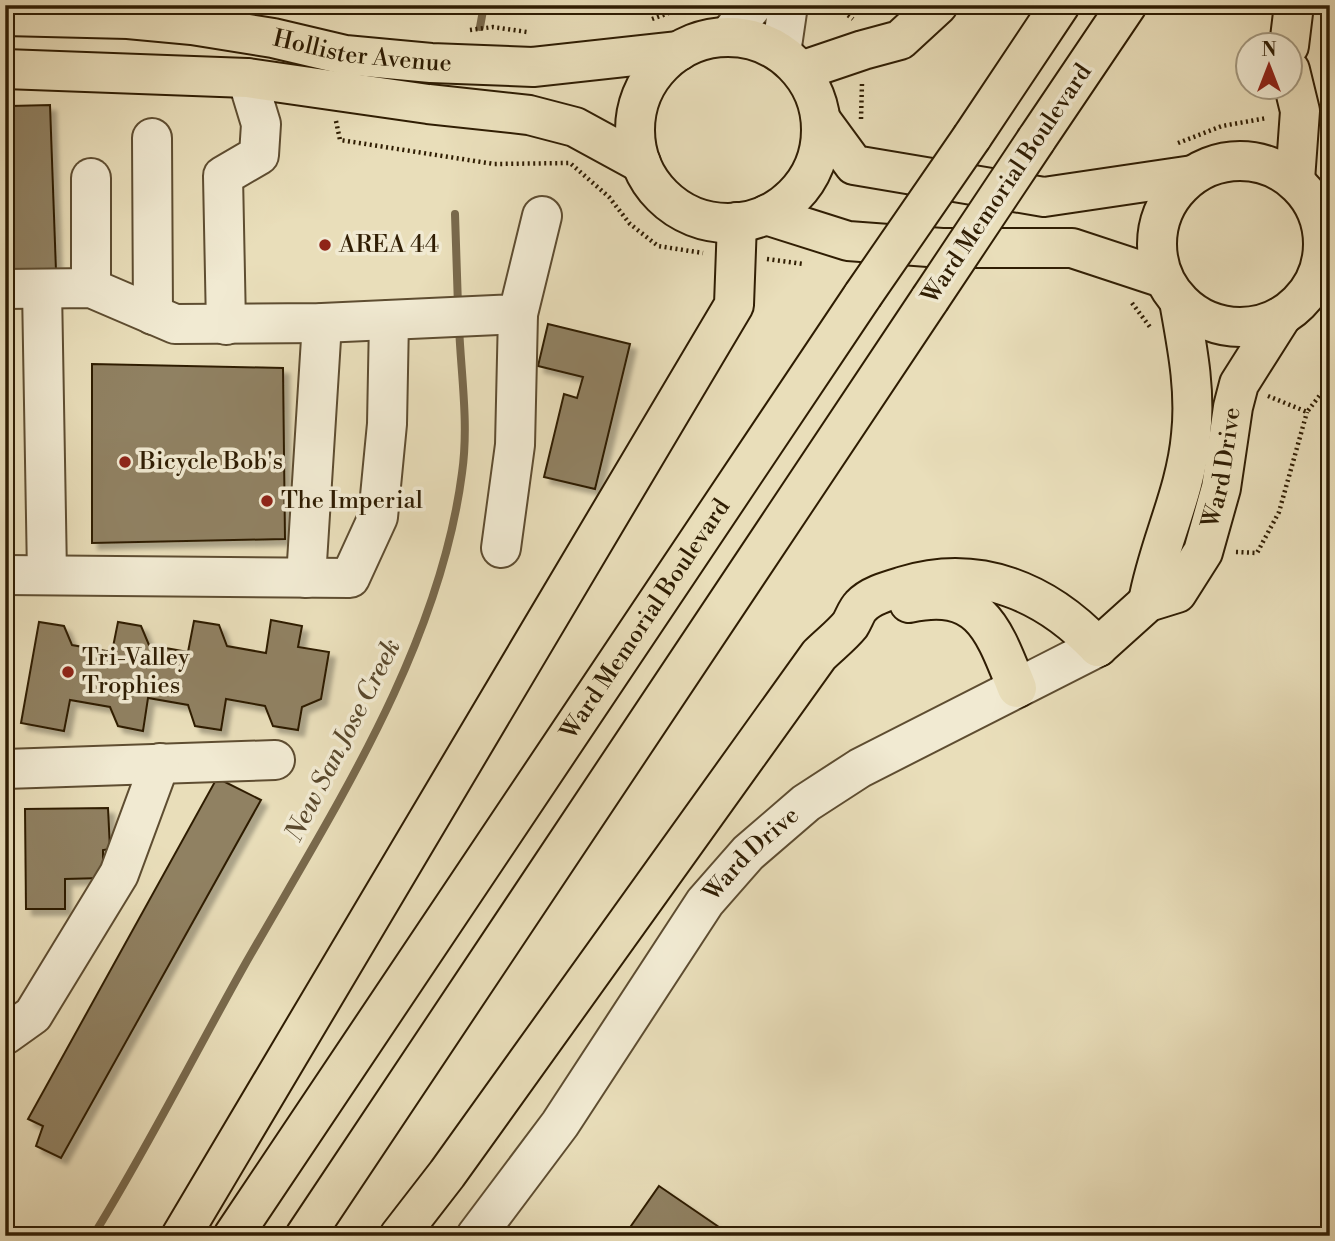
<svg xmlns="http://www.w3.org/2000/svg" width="1335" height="1241" viewBox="0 0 1335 1241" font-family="'Libre Bodoni',serif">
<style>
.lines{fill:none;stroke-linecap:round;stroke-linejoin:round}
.stream{stroke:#79694c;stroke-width:8}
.building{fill:#908162;stroke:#2f1d03;stroke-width:2;filter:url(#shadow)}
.minor-casing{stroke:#5e4d31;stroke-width:42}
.major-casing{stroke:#2f1d03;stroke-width:42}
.highway-casing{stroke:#2f1d03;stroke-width:42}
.path{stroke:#2f1d03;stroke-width:4.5;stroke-dasharray:2 3.5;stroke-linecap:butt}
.minor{stroke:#f1ead2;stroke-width:38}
.major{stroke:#e9deba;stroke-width:38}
.highway{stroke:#e9deba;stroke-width:38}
.highway-bridge-casing{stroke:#2f1d03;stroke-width:42;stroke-linecap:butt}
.highway-bridge{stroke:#e9deba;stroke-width:38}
.poi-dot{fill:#8f2418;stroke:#f1ead2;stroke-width:2.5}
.labels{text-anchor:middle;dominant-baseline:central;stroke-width:7;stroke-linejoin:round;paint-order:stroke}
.street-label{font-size:24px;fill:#2f1d03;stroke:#f1ead2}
.poi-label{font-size:24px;fill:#2f1d03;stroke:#f1ead2;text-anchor:start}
.water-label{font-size:26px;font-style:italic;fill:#5a492d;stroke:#f1ead2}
</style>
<defs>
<filter id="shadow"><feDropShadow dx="6" dy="6" stdDeviation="2" flood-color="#0004"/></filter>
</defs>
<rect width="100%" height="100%" fill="#e9deba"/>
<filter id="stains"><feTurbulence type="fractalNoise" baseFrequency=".00286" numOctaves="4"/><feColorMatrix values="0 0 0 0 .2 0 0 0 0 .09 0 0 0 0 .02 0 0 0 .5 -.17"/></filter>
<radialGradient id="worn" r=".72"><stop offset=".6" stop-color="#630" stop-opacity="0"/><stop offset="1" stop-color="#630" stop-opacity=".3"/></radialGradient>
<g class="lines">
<path class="stream" d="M480 27 484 5
M455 214 458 306
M93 1236C147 1149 193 1057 243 968 330 815 439 651 462 473 469 424 461 375 459 326"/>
</g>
<path class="building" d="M50 105 56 271 5 272V109L10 106Z
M548 324 630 344 595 489 544 477 564 394 577 398 583 377 538 366Z
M92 364 283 368 285 539 92 543Z
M271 620 302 626 298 647 329 652 321 699 302 707 298 730 273 726 265 706 226 699 221 730 195 726 188 705 148 698 143 731 118 726 110 707 70 700 64 731 21 723 39 622 64 626 72 645 112 652 118 622 141 626 149 645 188 652 194 621 219 625 227 646 266 653Z
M217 778 261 800 61 1158 36 1146 43 1126 28 1119Z
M108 808 110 849 103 850V878L65 879V909H26L25 809Z
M659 1186 732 1236H624Z"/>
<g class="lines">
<defs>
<g id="minor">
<path d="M728 37 753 5"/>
<path d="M781 53 788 5"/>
<path d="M152 138 153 315"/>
<path d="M91 178V288"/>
<path d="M5 289 91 288 175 324 322 323 518 314 542 216"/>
<path d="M42 289 47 574"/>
<path d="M226 325 223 176 259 155 261 124 247 78"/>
<path d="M501 548 515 445 518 314"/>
<path d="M5 575 350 578 378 517 387 424 389 320"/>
<path d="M306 578 322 323"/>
<path d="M5 769 275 760"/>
<path d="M5 1035 33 1015 119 874 160 763"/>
<path id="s1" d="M476 1236 560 1124 705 902 748 853 806 803 860 768 1098 647"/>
</g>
<g id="major">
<path id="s2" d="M5 16 128 19 192 25 273 38 345 55 431 63 533 67 679 51"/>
<circle cx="728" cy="130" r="93"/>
<path d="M5 69 247 78 428 104 529 115 575 127 641 163"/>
<path d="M821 120 854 165 1044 197 1193 175"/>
<circle cx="1240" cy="244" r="83"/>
<path d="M766 215 848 241 942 248H1072L1163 278"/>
<path d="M1148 602C1158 545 1186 493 1191 435 1196 390 1187 346 1179 301"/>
<path id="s3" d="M1098 647 1148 602 1177 593 1203 552 1221 488 1233 407 1239 384 1282 316"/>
</g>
<g id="highway">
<path d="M1289 46 1294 5"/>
<path d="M1290 70 1300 111 1295 180"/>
<path d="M801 71 863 50 900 40 938 5"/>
<path d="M972 137 1060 5"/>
<path d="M1036 140 1127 5"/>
<path d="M909 603C981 587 994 631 1017 688"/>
<path d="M181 1236 734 305 737 222"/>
<path id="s4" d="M233 1236 863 295"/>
<path d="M305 1236 930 299"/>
<path d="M399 1236 447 1174 819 655C829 645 841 636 850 625 854 619 856 611 861 606 871 595 891 590 904 586 979 563 1046 592 1098 647"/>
</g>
</defs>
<use href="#minor" class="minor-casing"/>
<use href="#major" class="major-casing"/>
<use href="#highway" class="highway-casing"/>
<path class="path" d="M835 5 853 19
M652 19 691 5
M470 30 493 27 527 32
M861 119 862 83
M336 121 340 140 494 164 570 163 609 197 630 224 658 246 703 253
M1178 143 1222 126 1267 118
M767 259 804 264
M1132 303 1150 327
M1268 396 1307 412 1330 382
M1236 552 1257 553 1279 512 1307 412"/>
<use href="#minor" class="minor"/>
<use href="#major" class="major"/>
<use href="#highway" class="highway"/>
<defs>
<path id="highway-bridge" d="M863 295 972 137
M930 299 1036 140"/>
</defs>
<use href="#highway-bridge" class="highway-bridge-casing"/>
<use href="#highway-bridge" class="highway-bridge"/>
</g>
<g class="poi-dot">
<circle cx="325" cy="245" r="7"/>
<circle cx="125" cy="462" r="7"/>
<circle cx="267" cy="501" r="7"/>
<circle cx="68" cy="672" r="7"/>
</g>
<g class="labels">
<g class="street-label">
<text stroke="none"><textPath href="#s2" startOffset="360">Hollister Avenue</textPath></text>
<text transform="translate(1007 184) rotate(-56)">Ward Memorial Boulevard</text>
<text stroke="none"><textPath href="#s3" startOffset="233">Ward Drive</textPath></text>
<text stroke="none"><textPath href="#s4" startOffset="742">Ward Memorial Boulevard</textPath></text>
<text stroke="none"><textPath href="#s1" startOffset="472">Ward Drive</textPath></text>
</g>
<g class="poi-label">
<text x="339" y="245">AREA 44</text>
<text x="139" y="462">Bicycle Bob's</text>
<text x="281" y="501">The Imperial</text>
<text x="82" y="658">Tri-Valley<tspan x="82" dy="28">Trophies</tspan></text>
</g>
<g class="water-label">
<text transform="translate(343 740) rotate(-63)">New San Jose Creek</text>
</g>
</g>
<rect width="1335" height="1241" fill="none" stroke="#e9deba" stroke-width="28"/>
<rect x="7" y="7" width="1321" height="1227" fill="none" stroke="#2f1d03" stroke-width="3.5"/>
<rect x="14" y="14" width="1307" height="1213" fill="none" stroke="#2f1d03" stroke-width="2"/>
<g transform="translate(1269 66)"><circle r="33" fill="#f1ead2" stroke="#a3987f" stroke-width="2"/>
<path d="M0-5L12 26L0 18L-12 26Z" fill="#8f2418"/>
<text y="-10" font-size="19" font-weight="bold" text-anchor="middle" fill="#2f1d03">N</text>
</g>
<rect width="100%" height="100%" filter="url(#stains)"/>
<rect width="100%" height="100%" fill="url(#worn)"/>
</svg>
